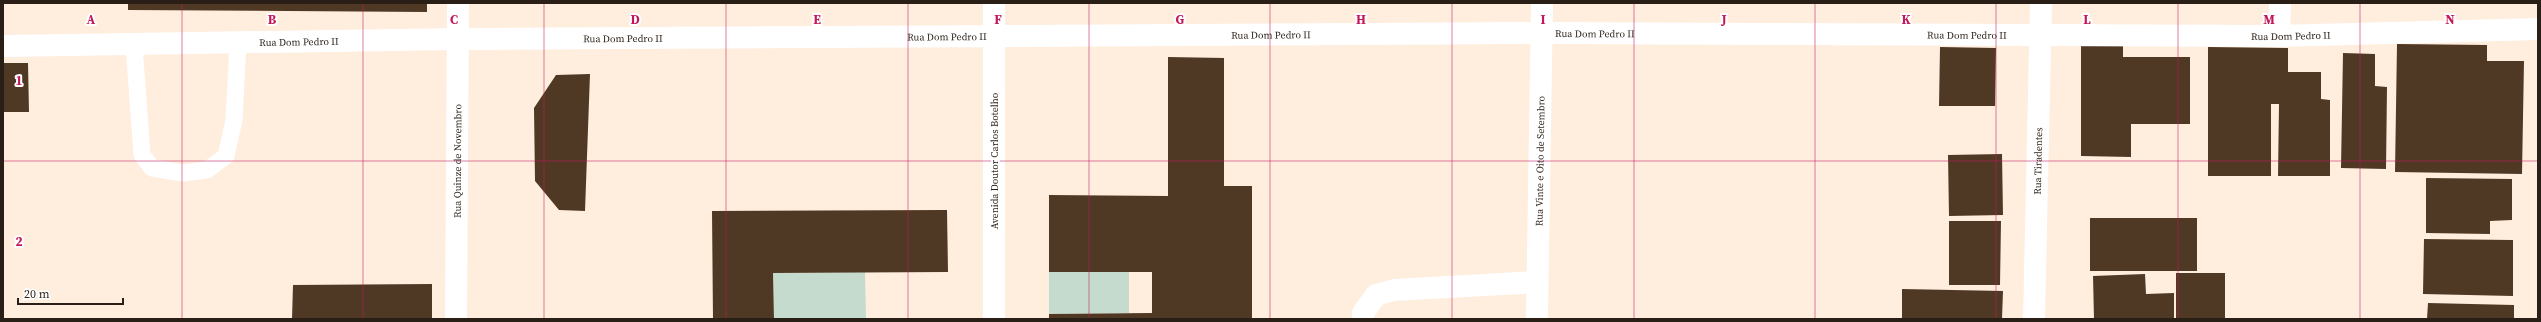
<svg xmlns="http://www.w3.org/2000/svg" width="2541" height="322" viewBox="0 0 2541 322" font-family="'Source Serif 4',serif">
<style>
.green{fill:#c4dbce}
.building{fill:#503924}
.lines{fill:none;stroke-linecap:round;stroke-linejoin:round}
.lane{stroke:#fff;stroke-width:17}
.street{stroke:#fff;stroke-width:22}
.secondary{stroke:#fff;stroke-width:22}
.grid{fill:none;stroke:#c2185b;stroke-width:1;stroke-opacity:0.55}
.labels{text-anchor:middle;dominant-baseline:central;stroke-width:4;stroke-linejoin:round;paint-order:stroke}
.street-label{font-size:10px;fill:#2a1f16;stroke:#fff}
.grid-label{font-size:13px;text-anchor:middle;font-weight:bold;fill:#c2185b;stroke:#fff;stroke-width:4;stroke-linejoin:round;paint-order:stroke}
</style>
<rect width="100%" height="100%" fill="#ffedde"/>
<path class="green" d="M865 272 866 319H774L773 273Z
M1049 272H1129V313L1049 314Z"/>
<path class="building" d="M128 3H427V12L128 10Z
M2081 37 2123 38V57H2190V124H2131V157L2081 156Z
M2397 44 2487 45V61H2524L2522 174 2395 172Z
M1940 47 1996 48 1995 106H1939Z
M2208 47 2288 48V72H2321V99L2330 100V176H2278L2279 104H2271V176H2208Z
M2343 53 2375 54V86L2387 87 2386 169 2341 168Z
M1168 57 1224 58V186H1252V319H1049V314L1152 313V272H1049V195L1168 196Z
M3 63H28L29 112H3Z
M590 74 585 211 559 210 535 181 534 108 556 75Z
M2002 154 2003 215 1949 216 1948 155Z
M2426 178 2512 179V220L2490 221V234L2426 233Z
M947 210 948 272 773 273 774 319H713L712 211Z
M2090 218H2197V271H2090Z
M1949 221H2001L2000 285H1949Z
M2424 239 2513 240V296L2423 294Z
M2176 273H2225V319H2176Z
M2145 274 2146 294 2174 293V319H2094L2093 276Z
M432 284V319H292L293 285Z
M1902 289 2003 291 2002 319H1902Z
M2428 303 2514 305V319H2427Z"/>
<g class="lines">
<path class="lane" d="M134 45 142 155 152 168 183 173 207 170 226 156 234 120 238 43"/>
<g class="street">
<path d="M2279 36 2280 3"/>
<path d="M1363 319V313L1376 295 1394 290 1537 282"/>
<path id="s1" d="M1537 319 1542 3"/>
<path id="s2" d="M2034 319 2041 3"/>
</g>
<g class="secondary">
<path d="M994 3V319"/>
<path id="s3" d="M3 46 457 39 1541 33 2279 36 2538 29"/>
<path id="s4" d="M456 319 458 3"/>
</g>
</g>
<path class="grid" d="M182 3V319M363 3V319M544 3V319M726 3V319M908 3V319M1089 3V319M1270 3V319M1452 3V319M1634 3V319M1815 3V319M1996 3V319M2178 3V319M2360 3V319M3 161H2538"/>
<g class="labels">
<g class="street-label">
<text stroke="none"><textPath href="#s3" startOffset="1592">Rua Dom Pedro II</textPath></text>
<text stroke="none"><textPath href="#s3" startOffset="1964">Rua Dom Pedro II</textPath></text>
<text stroke="none"><textPath href="#s3" startOffset="2288">Rua Dom Pedro II</textPath></text>
<text stroke="none"><textPath href="#s3" startOffset="1268">Rua Dom Pedro II</textPath></text>
<text stroke="none"><textPath href="#s3" startOffset="944">Rua Dom Pedro II</textPath></text>
<text stroke="none"><textPath href="#s3" startOffset="620">Rua Dom Pedro II</textPath></text>
<text stroke="none"><textPath href="#s3" startOffset="296">Rua Dom Pedro II</textPath></text>
<text stroke="none"><textPath href="#s4" startOffset="158">Rua Quinze de Novembro</textPath></text>
<text transform="translate(994 161) rotate(-90)">Avenida Doutor Carlos Botelho</text>
<text stroke="none"><textPath href="#s1" startOffset="158">Rua Vinte e Oito de Setembro</textPath></text>
<text stroke="none"><textPath href="#s2" startOffset="158">Rua Tiradentes</textPath></text>
</g>
</g>
<g class="grid-label">
<text x="91" y="24">A</text>
<text x="272" y="24">B</text>
<text x="454" y="24">C</text>
<text x="635" y="24">D</text>
<text x="817" y="24">E</text>
<text x="998" y="24">F</text>
<text x="1180" y="24">G</text>
<text x="1361" y="24">H</text>
<text x="1543" y="24">I</text>
<text x="1724" y="24">J</text>
<text x="1906" y="24">K</text>
<text x="2087" y="24">L</text>
<text x="2269" y="24">M</text>
<text x="2450" y="24">N</text>
<text x="19" y="85">1</text>
<text x="19" y="246">2</text>
</g>
<rect width="2541" height="322" fill="none" stroke="#2a1f16" stroke-width="8"/>
<path d="M18 298v6h105v-6" fill="none" stroke="#2a1f16" stroke-width="2"/>
<text x="24" y="298" font-size="12" fill="#2a1f16" stroke="#ffffff" stroke-width="3" paint-order="stroke">20 m</text>
</svg>
